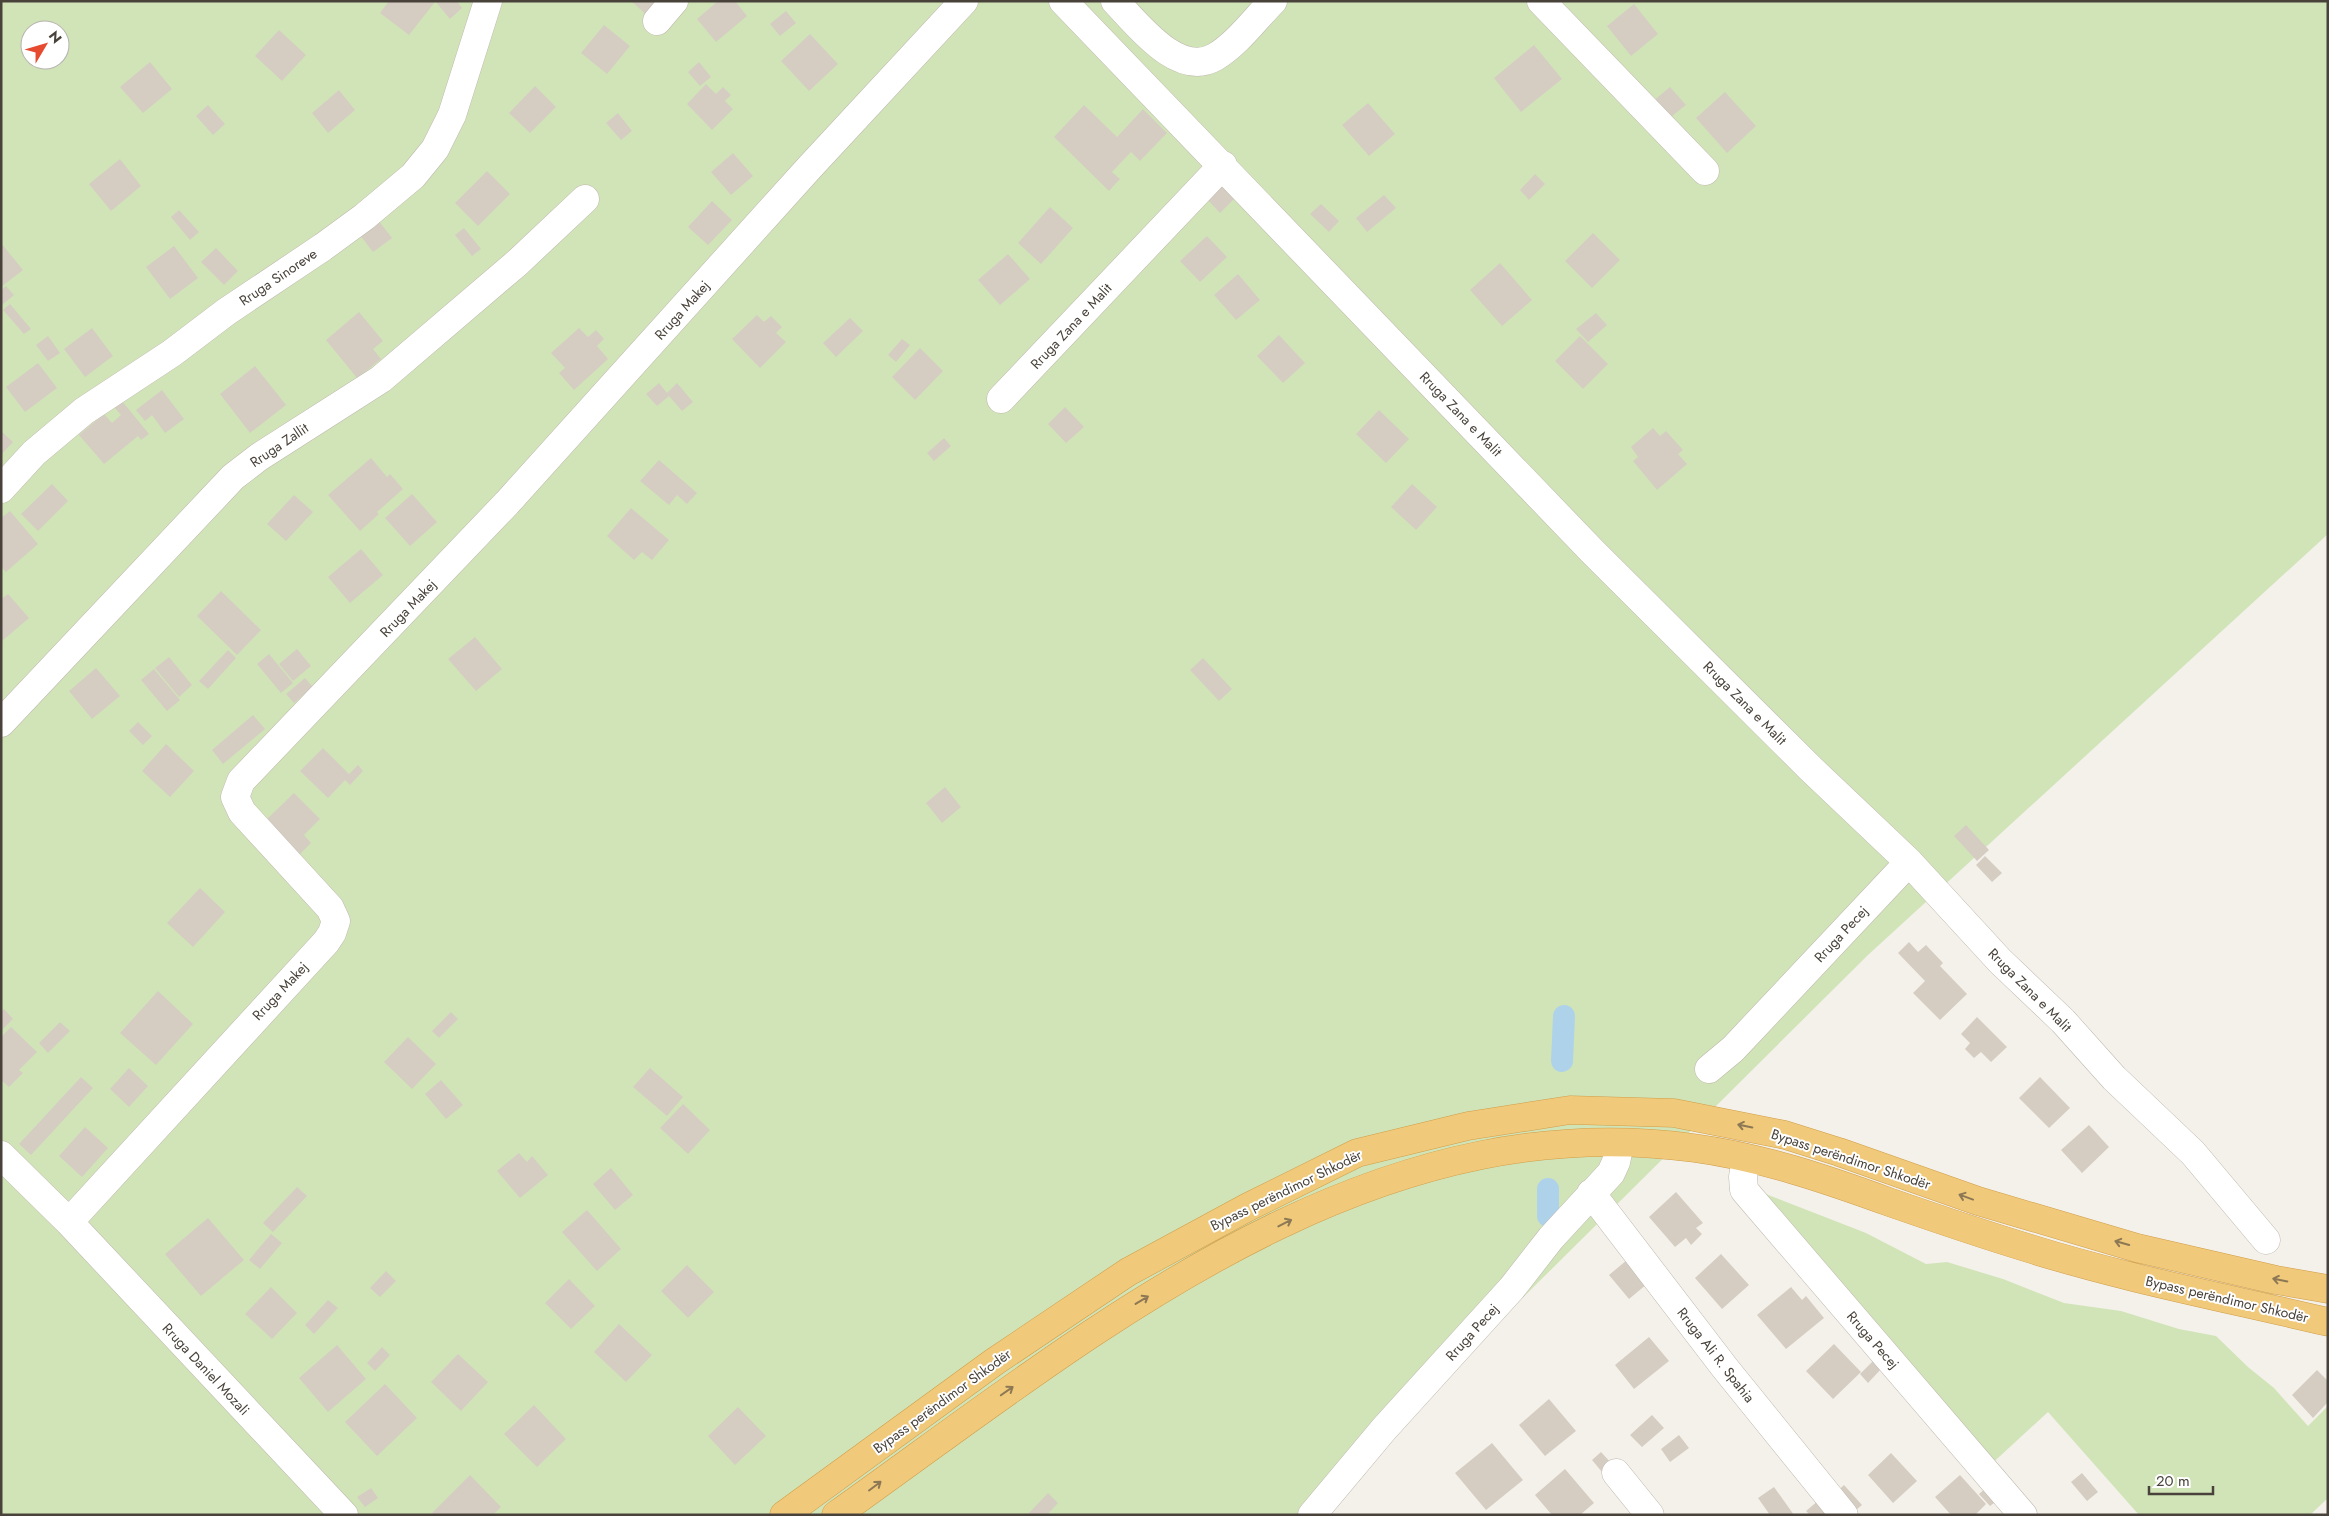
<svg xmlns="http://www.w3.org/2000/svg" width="2329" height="1516" viewBox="0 0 2329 1516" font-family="Jost,sans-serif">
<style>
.green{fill:#d1e4b8;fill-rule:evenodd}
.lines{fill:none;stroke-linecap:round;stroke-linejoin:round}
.canal{stroke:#aed2ea;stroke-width:22}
.building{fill:#d5cdc2}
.minor-casing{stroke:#bfb9ae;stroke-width:29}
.highway-casing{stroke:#cf9e4a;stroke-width:29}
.minor{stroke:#fff;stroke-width:28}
.highway{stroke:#f1c97a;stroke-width:28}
.oneway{stroke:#8c7854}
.labels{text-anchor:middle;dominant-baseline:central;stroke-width:4;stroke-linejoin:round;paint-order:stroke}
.street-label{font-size:14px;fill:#48423a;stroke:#fff}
</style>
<rect width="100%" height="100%" fill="#f4f1eb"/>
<path class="green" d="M1 1H2328V534L1868 955 1304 1515H1ZM30 30H60V60H30Z
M1758 1191 1866 1233 1926 1264 1947 1262 2003 1279 2064 1303 2121 1311 2179 1329 2216 1336 2248 1367 2274 1388 2308 1426 2328 1406V1498L2310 1515H2139L2048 1412 1986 1469Z"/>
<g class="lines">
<path class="canal" d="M1562 1061 1564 1016
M1548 1216V1189"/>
</g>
<path class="building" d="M389 1H433L435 2 409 35 380 13Z
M435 1H457L462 8 450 19Z
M631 1H661L648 16Z
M718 1H735L747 16 716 42 697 19Z
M1634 4 1658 34 1631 56 1607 26Z
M786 11 796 23 780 36 770 24Z
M604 25 630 46 607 74 581 53Z
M279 30 306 55 282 81 255 56Z
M810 34 838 64 809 91 781 61Z
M1534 45 1562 79 1521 112 1494 78Z
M150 62 172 89 143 113 120 87Z
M699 62 711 77 700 86 688 72Z
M706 84 716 94 723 87 731 95 725 101 733 109 712 130 687 104Z
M535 86 556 107 530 133 509 113Z
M1670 87 1686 105 1667 120 1652 102Z
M339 90 355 110 328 133 312 113Z
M1725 92 1756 126 1727 153 1696 118Z
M1368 103 1395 134 1369 156 1342 125Z
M208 105 225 124 213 135 196 116Z
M1084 105 1117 137 1143 109 1167 133 1140 161 1131 152 1112 172 1120 179 1109 191 1054 137Z
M618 113 632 131 621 140 606 123Z
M733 153 753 176 731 195 711 172Z
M120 159 141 186 111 211 89 184Z
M487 171 510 194 478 226 455 203Z
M1535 174 1545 184 1529 200 1520 190Z
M1218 183 1234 199 1220 213 1204 196Z
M1384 195 1396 208 1367 232 1356 218Z
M712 201 732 220 708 245 688 227Z
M1321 204 1339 221 1329 232 1310 214Z
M1050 207 1073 228 1041 264 1018 243Z
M179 210 199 232 190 240 171 217Z
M378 220 392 238 373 252 359 234Z
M464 228 481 249 472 256 455 235Z
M1593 233 1620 260 1592 288 1565 261Z
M1207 236 1227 257 1200 282 1180 261Z
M1 243 23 270 1 287Z
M174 246 198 278 170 299 146 267Z
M216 248 238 271 224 285 201 262Z
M1008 254 1030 279 1000 305 978 280Z
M1500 263 1532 300 1502 326 1470 290Z
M1238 274 1260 300 1236 320 1214 295Z
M6 286 14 295 1 306V290Z
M10 304 31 329 24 334 3 310Z
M359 312 383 341 373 349 381 359 357 378 326 340Z
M1596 313 1607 325 1588 342 1576 329Z
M757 315 764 322 771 316 782 327 776 333 786 342 760 368 732 339Z
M850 318 863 331 836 357 823 343Z
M92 328 113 356 85 377 64 349Z
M579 328 588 337 596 330 604 339 597 346 608 359 574 390 559 373 565 368 551 353Z
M1279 335 1305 363 1283 383 1257 356Z
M48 336 60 353 48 361 36 345Z
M1580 336 1608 364 1583 389 1555 361Z
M902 339 910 345 896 362 888 355Z
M920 348 943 371 915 400 892 377Z
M38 363 57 388 25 412 6 387Z
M255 366 286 405 250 433 220 394Z
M659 383 667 393 677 383 693 402 682 411 669 396 657 406 646 394Z
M162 390 184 419 165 433 152 415 145 421 136 410Z
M122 401 149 434 141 440 138 436 104 464 79 435 104 414 112 423 121 415 114 407Z
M1065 407 1084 427 1066 443 1048 424Z
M1379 410 1409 439 1386 463 1356 434Z
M1653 428 1660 436 1666 431 1683 450 1678 454 1687 464 1657 490 1633 461 1638 457 1631 447Z
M1 431 13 442 1 455Z
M944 438 951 446 934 461 927 453Z
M371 458 387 477 390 474 403 489 377 512 379 514 360 531 328 495Z
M659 460 697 493 687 504 677 495 669 505 640 481Z
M52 484 68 501 38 531 21 514Z
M1412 484 1437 507 1416 530 1391 507Z
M412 494 437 522 410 546 385 518Z
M294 495 313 512 286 541 267 524Z
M631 508 669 540 652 560 642 552 634 560 607 536Z
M10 511 38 544 6 572 1 567V518Z
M361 549 383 575 350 603 328 577Z
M221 591 261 630 237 655 197 616Z
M8 594 29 618 2 641 1 599Z
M475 637 502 669 476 691 448 659Z
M297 649 311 666 293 681 279 664Z
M228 650 236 658 208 689 199 681Z
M269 654 293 683 281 693 257 664Z
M169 657 192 685 179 697 155 668Z
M1203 658 1232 689 1219 701 1190 670Z
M96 668 120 696 92 719 69 691Z
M154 669 180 700 167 711 141 680Z
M305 678 313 687 294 703 286 694Z
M253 715 265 729 223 764 212 750Z
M138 722 152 736 143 745 129 731Z
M166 744 194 771 170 797 142 771Z
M323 748 349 774 358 765 363 771 350 785 345 780 328 798 300 771Z
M945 787 961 807 942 823 926 803Z
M294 793 320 819 304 835 311 843 293 861 265 821Z
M1966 825 1989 850 1977 861 1954 836Z
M1985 856 2002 873 1992 882 1976 865Z
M200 888 225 912 193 947 167 923Z
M1909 942 1918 952 1926 945 1943 963 1940 966 1967 994 1940 1020 1913 993 1925 981 1898 953Z
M158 991 193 1024 156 1065 120 1033Z
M4 1009 13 1019 1 1031V1012Z
M451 1012 458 1019 439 1038 432 1031Z
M1977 1017 2007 1047 1991 1062 1981 1052 1974 1058 1965 1049 1970 1043 1961 1034Z
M60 1022 70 1031 48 1053 39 1043Z
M11 1027 37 1052 19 1070 23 1073 9 1087 1 1080V1037Z
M408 1037 436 1064 412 1089 384 1062Z
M129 1068 148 1086 129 1107 110 1089Z
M650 1068 683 1097 667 1116 633 1087Z
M81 1077 93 1088 31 1155 19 1144Z
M2040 1077 2070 1108 2049 1128 2019 1098Z
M441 1080 463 1105 446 1119 425 1094Z
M683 1104 710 1130 688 1154 660 1128Z
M2089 1125 2109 1147 2082 1173 2061 1150Z
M85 1127 108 1148 82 1177 59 1156Z
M519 1153 527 1162 532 1156 548 1175 520 1198 497 1171Z
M611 1168 633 1195 615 1210 593 1184Z
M297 1187 307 1196 273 1232 263 1223Z
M1676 1192 1703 1223 1696 1228 1702 1234 1691 1245 1686 1238 1675 1247 1649 1217Z
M587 1210 621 1249 597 1271 562 1232Z
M208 1218 244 1260 201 1296 165 1254Z
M271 1234 282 1243 260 1269 249 1260Z
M1721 1254 1749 1285 1722 1309 1695 1278Z
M1627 1260 1647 1284 1629 1299 1609 1275Z
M687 1265 714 1292 688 1318 661 1291Z
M386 1271 396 1281 380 1297 370 1288Z
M569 1279 595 1306 571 1329 545 1303Z
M271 1287 297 1313 272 1339 245 1314Z
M1791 1287 1802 1300 1806 1296 1824 1318 1786 1349 1757 1315Z
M328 1300 338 1308 314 1334 305 1325Z
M619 1324 652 1355 626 1382 594 1352Z
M1649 1337 1669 1361 1634 1389 1615 1365Z
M1834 1344 1861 1372 1833 1399 1806 1371Z
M337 1345 366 1379 328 1412 299 1378Z
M382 1347 390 1355 375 1371 367 1363Z
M458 1354 488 1382 461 1411 431 1382Z
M1875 1359 1883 1367 1868 1383 1860 1374Z
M2317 1370 2328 1381V1402L2313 1418 2292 1395Z
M385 1384 417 1418 377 1456 345 1422Z
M1549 1399 1576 1431 1545 1456 1519 1425Z
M534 1405 566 1439 537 1467 504 1434Z
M738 1407 766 1436 735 1465 708 1436Z
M1652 1415 1664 1428 1642 1447 1630 1435Z
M1679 1435 1689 1448 1670 1462 1661 1449Z
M1492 1443 1523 1480 1486 1510 1455 1473Z
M1601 1452 1612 1464 1602 1472 1592 1460Z
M1891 1453 1917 1481 1893 1503 1868 1475Z
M1565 1469 1594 1503 1580 1515H1552L1535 1495Z
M2082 1473 2098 1492 2087 1501 2071 1482Z
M470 1475 501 1507 493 1515H434L432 1513Z
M1960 1475 1986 1504 1975 1515H1951L1935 1497Z
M1844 1485 1862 1505 1850 1515 1830 1498Z
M1774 1487 1794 1515H1770L1758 1498Z
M1987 1487 1998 1500 1990 1506 1979 1494Z
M371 1488 378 1498 365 1507 357 1497Z
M1048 1493 1058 1503 1047 1515H1027Z
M1819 1500 1831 1515H1810L1806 1511Z"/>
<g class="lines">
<defs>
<path id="minor" d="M1063 1 1592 551 1810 768 1909 862 2000 961 2063 1021 2114 1078 2193 1153 2266 1240
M1115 1C1138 25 1178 78 1215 57 1237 44 1255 19 1273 1
M1541 1 1705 171
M657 21 674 1
M1001 399 1223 165
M1 489 34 453 84 411 172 353 226 312 323 247 364 217 413 176 435 149 452 115 488 1
M1 723 233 477 259 457 381 379 517 263 585 199
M1709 1069 1733 1049 1909 862
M1 1155 69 1222 344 1515
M1746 1158 1743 1177 1744 1190 2023 1515
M1591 1193 1725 1368 1844 1515
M69 1222 326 942 332 933 336 921 330 908 242 812 235 797 241 781 507 503 809 168 964 1
M1616 1473 1650 1515
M1312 1515 1384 1429 1512 1288 1551 1238 1611 1173 1616 1162 1620 1143"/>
<path id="highway" d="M784 1515 994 1362 1128 1272 1248 1207 1357 1153 1468 1126 1570 1110 1674 1113 1785 1135 1839 1152 1978 1201 2137 1248 2276 1280 2328 1289
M836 1515C1088 1336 1363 1102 1694 1148 1761 1157 1826 1179 1889 1202 1935 1218 1982 1234 2028 1248 2127 1279 2227 1298 2328 1322"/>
</defs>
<use href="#minor" class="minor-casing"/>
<use href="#highway" class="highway-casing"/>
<use href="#minor" class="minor"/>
<use href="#highway" class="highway"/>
</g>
<defs><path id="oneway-shaft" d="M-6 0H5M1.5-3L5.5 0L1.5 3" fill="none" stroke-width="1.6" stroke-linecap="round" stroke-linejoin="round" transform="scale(1.25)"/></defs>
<g class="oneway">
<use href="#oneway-shaft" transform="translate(1745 1126) rotate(-168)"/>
<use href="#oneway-shaft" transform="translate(1966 1197) rotate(-160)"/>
<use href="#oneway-shaft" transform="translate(1285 1223) rotate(-27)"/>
<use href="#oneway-shaft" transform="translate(2122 1243) rotate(-164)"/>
<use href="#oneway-shaft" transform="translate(2280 1280) rotate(-169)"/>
<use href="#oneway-shaft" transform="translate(1142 1300) rotate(-31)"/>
<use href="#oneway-shaft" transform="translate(1007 1391) rotate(-35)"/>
<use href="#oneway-shaft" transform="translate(875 1486) rotate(-37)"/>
</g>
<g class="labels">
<g class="street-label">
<text transform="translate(278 277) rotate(-34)">Rruga Sinoreve</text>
<text transform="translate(682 310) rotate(-48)">Rruga Makej</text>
<text transform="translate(1071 326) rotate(-47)">Rruga Zana e Malit</text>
<text transform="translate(1461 414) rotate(46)">Rruga Zana e Malit</text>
<text transform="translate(279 445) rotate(-34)">Rruga Zallit</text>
<text transform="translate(408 608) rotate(-46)">Rruga Makej</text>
<text transform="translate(1745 703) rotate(45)">Rruga Zana e Malit</text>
<text transform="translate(1841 934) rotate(-47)">Rruga Pecej</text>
<text transform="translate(2030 990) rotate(45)">Rruga Zana e Malit</text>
<text transform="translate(280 991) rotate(-47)">Rruga Makej</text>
<text transform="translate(1851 1159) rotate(18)">Bypass perëndimor Shkodër</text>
<text transform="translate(1286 1190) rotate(-26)">Bypass perëndimor Shkodër</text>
<text transform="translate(2227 1299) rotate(13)">Bypass perëndimor Shkodër</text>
<text transform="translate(1472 1332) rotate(-48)">Rruga Pecej</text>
<text transform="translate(1873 1340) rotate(49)">Rruga Pecej</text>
<text transform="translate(1716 1355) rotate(52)">Rruga Ali R. Spahia</text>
<text transform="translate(206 1369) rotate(47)">Rruga Daniel Mozali</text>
<text transform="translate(942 1401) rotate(-36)">Bypass perëndimor Shkodër</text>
</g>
</g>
<rect width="2329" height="1516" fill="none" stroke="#48423a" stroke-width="5"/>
<g transform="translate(45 45) rotate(52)"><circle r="24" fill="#ffffff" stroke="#b6b3b0"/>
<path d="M0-4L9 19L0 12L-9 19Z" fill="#e64b30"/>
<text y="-8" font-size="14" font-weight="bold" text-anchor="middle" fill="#48423a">N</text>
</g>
<path d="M2149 1486v8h64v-8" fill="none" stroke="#48423a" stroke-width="2.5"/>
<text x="2156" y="1486" font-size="15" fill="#48423a" stroke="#ffffff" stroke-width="4" paint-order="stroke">20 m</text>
</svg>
